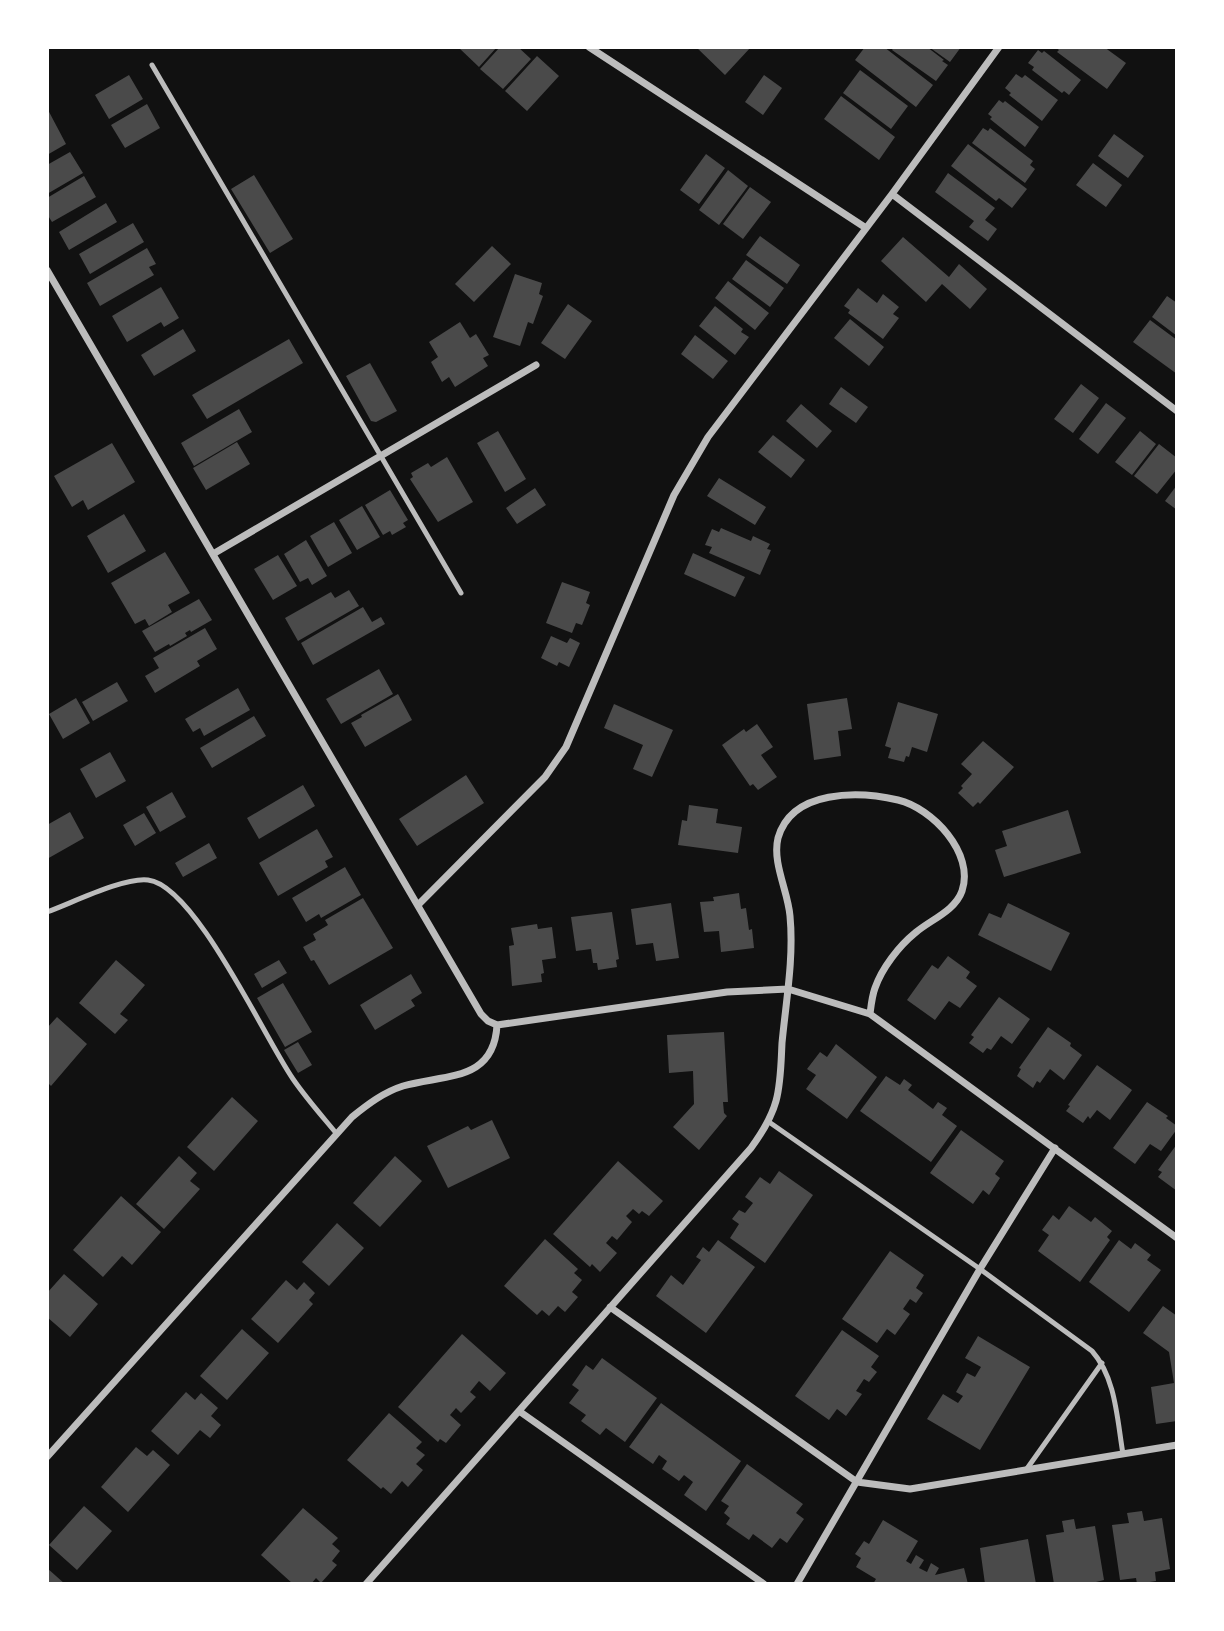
<svg xmlns="http://www.w3.org/2000/svg" width="1224" height="1631" viewBox="0 0 1224 1631" font-family="Raleway,sans-serif">
<style>
.building{fill:#4a4a4a}
.lines{fill:none;stroke-linecap:round;stroke-linejoin:round}
.service{stroke:#bcbcbc;stroke-width:5}
.minor{stroke:#bcbcbc;stroke-width:7}
</style>
<rect width="100%" height="100%" fill="#111"/>
<path class="building" d="M458 47H497L479 67Z
M500 47H518L531 59 503 89 480 69Z
M696 47H751L725 75Z
M865 47H884L933 85 916 107 855 60Z
M894 47H927L944 60 942 61 948 65 936 81 892 50Z
M929 47H961L950 62Z
M1055 47H1104L1126 63 1107 89 1057 52 1059 50Z
M1038 50 1042 53 1044 51 1081 80 1069 95 1064 91 1062 93 1032 70 1034 67 1028 63Z
M537 56 559 76 527 111 505 91Z
M860 70 908 106 891 129 843 93Z
M1016 74 1022 78 1025 75 1058 100 1042 121 1009 95 1011 93 1005 88Z
M129 75 143 99 109 119 95 95Z
M764 75 782 88 763 115 745 102Z
M841 96 895 137 879 160 824 119Z
M999 100 1003 103 1005 101 1039 127 1025 147 990 119 992 117 988 114Z
M147 104 160 128 125 148 111 125Z
M47 108 66 144 47 155Z
M983 128 988 131 990 128 1033 161 1030 165 1035 169 1025 183 972 143Z
M1114 134 1144 156 1128 178 1098 156Z
M968 144 1027 189 1012 208 999 198 996 201 951 166Z
M70 152 83 173 47 194V165Z
M706 154 725 168 699 204 680 190Z
M1093 163 1122 185 1106 207 1076 185Z
M728 170 748 186 719 225 699 210Z
M948 173 995 208 985 220 997 229 988 241 969 227 974 221 935 192Z
M254 175 293 239 270 253 231 189Z
M84 176 96 197 52 222 47 214V198Z
M750 187 771 202 743 239 723 224Z
M106 203 117 222 69 250 59 232Z
M133 223 144 242 90 274 79 254Z
M760 236 800 265 787 284 746 255Z
M903 237 949 277 959 264 987 289 970 309 942 284 926 302 881 261Z
M492 246 511 264 474 302 455 284Z
M147 248 156 264 149 267 154 275 100 306 87 283Z
M746 260 784 288 770 307 732 279Z
M515 274 542 283 539 294 543 296 533 324 528 322 520 346 493 337Z
M728 281 769 313 755 330 715 298Z
M161 287 179 318 164 327 161 322 127 342 112 316Z
M858 288 877 303 883 294 899 307 893 314 899 318 883 339 848 313 850 310 844 306Z
M1167 296 1177 303V336L1152 317Z
M568 304 592 321 565 359 541 343Z
M715 306 743 329 741 332 749 337 735 355 699 326Z
M850 319 884 347 869 366 834 338Z
M1150 320 1177 340V374L1133 342Z
M460 322 470 338 476 334 489 355 483 358 488 366 455 387 449 377 442 382 431 362 438 357 429 342Z
M183 329 196 351 154 376 141 355Z
M695 335 728 361 713 379 681 354Z
M289 339 303 363 207 419 192 395Z
M370 363 397 411 376 422 371 421 346 376Z
M1081 384 1099 398 1073 433 1054 419Z
M841 387 868 407 856 423 829 404Z
M1106 403 1126 418 1098 454 1079 439Z
M801 404 832 431 817 448 786 421Z
M239 409 252 432 194 466 181 443Z
M498 431 526 479 505 492 477 443Z
M1140 431 1156 444 1132 475 1115 462Z
M773 435 805 460 791 478 758 452Z
M237 442 250 464 206 490 193 468Z
M112 443 135 482 88 510 83 500 72 507 54 476Z
M1159 444 1177 458V469L1157 494 1134 476Z
M447 457 473 502 438 522 410 479 413 477 411 473 428 463 431 467Z
M719 478 766 507 755 525 707 496Z
M1177 485V510L1165 501Z
M535 488 546 505 517 524 506 508Z
M390 490 408 520 403 523 406 527 392 535 390 531 383 535 365 505Z
M362 506 380 537 357 550 339 520Z
M124 514 146 551 108 573 87 536Z
M334 522 352 553 328 567 310 536Z
M721 528 751 541 753 536 770 544 767 549 771 550 760 575 709 553 712 547 705 545 712 529 719 532Z
M306 540 327 576 312 585 308 578 300 582 284 554Z
M165 552 190 593 168 605 172 612 149 626 145 619 135 624 111 583Z
M693 553 745 577 735 597 684 574Z
M278 555 297 586 273 600 254 569Z
M562 582 590 592 586 603 590 605 582 625 576 623 572 633 546 623Z
M349 590 359 606 298 641 285 618 331 592 335 598Z
M199 599 212 620 191 632 190 630 185 633 187 636 170 646 169 644 155 652 142 631Z
M363 607 372 622 381 617 385 624 313 665 301 643Z
M205 628 217 649 197 661 200 666 155 693 145 676 159 668 153 658Z
M551 636 567 643 570 638 580 643 569 667 559 662 557 666 541 658Z
M379 669 393 694 341 724 326 699Z
M117 682 128 701 93 721 82 702Z
M238 688 250 710 204 736 200 728 193 732 185 719Z
M398 694 412 720 365 747 351 723 362 717 361 715Z
M76 698 90 723 63 739 49 714Z
M847 698 852 729 838 731 841 756 814 760 807 704Z
M898 702 938 714 927 752 912 747 909 757 906 756 904 762 888 758 891 748 885 746Z
M614 704 673 730 652 777 633 769 643 745 604 728Z
M254 716 266 736 212 768 200 748Z
M757 724 773 747 761 755 777 777 758 790 753 784 750 786 722 745 744 729 746 732Z
M983 741 1014 767 980 804 978 802 973 807 958 793 963 788 961 786 972 774 961 764Z
M110 752 126 781 96 798 80 769Z
M466 775 484 803 417 846 399 819Z
M303 785 315 806 259 839 247 818Z
M172 792 186 817 160 832 146 807Z
M689 805 718 809 716 823 742 827 738 853 678 845 682 820 687 821Z
M1068 810 1081 853 1004 877 995 850 1007 846 1002 831Z
M70 812 84 838 47 859V825Z
M144 813 156 833 135 846 123 825Z
M317 829 333 857 325 861 328 867 278 896 259 863Z
M209 843 217 858 183 877 175 863Z
M345 867 361 895 321 918 319 914 306 922 292 898Z
M739 893 741 909 746 908 749 930 752 929 754 948 721 952 719 931 704 932 700 902 714 901 713 897Z
M363 898 393 948 329 985 314 960 311 961 303 947 316 940 313 934 328 925 325 920Z
M671 903 679 958 656 961 653 943 636 945 631 909Z
M1008 903 1070 933 1051 971 978 935 989 913 1001 918Z
M612 912 619 959 616 960 617 967 598 970 597 963H593L591 949 576 951 571 917Z
M537 924 538 929 552 927 556 958 542 960 544 973 541 974 542 982 512 986 509 946 514 945 511 928Z
M948 956 970 972 966 978 977 986 960 1008 949 1001 935 1020 907 1000 932 965 938 969Z
M116 960 145 985 120 1014 128 1020 115 1034 79 1003Z
M279 960 287 973 262 988 254 974Z
M411 974 422 993 411 1000 415 1006 375 1030 360 1005Z
M283 983 312 1032 285 1047 257 998Z
M999 997 1030 1019 1012 1044 1001 1036 991 1050 987 1048 983 1053 969 1043 974 1037 971 1035Z
M57 1017 87 1044 51 1086 47 1082V1028Z
M1048 1027 1071 1043 1070 1046 1082 1055 1064 1080 1050 1069 1040 1083 1037 1081 1033 1088 1017 1076 1021 1069 1019 1068Z
M724 1032 728 1102H723L724 1113 727 1116 699 1150 673 1127 694 1104 693 1071 669 1073 667 1035Z
M298 1042 312 1065 298 1073 284 1050Z
M836 1044 877 1077 847 1119 806 1089 816 1075 807 1069 820 1052 827 1057Z
M1097 1065 1132 1090 1110 1120 1097 1110 1090 1119 1088 1116 1083 1123 1066 1111 1070 1106 1068 1105Z
M886 1076 900 1085 904 1079 912 1085 908 1090 933 1109 938 1102 947 1108 942 1115 957 1126 931 1162 860 1111Z
M232 1097 258 1121 214 1171 187 1147Z
M1147 1102 1168 1116 1166 1118 1177 1126V1129L1161 1151 1150 1144 1135 1164 1113 1148Z
M492 1120 510 1158 448 1188 427 1146 468 1126 471 1130Z
M961 1130 1004 1161 995 1174 1000 1178 989 1195 983 1190 973 1204 930 1173Z
M1177 1144V1191L1158 1177 1162 1172 1158 1170Z
M179 1156 197 1173 190 1181 200 1189 164 1229 136 1204Z
M395 1156 422 1181 380 1227 353 1203Z
M618 1161 663 1201 649 1216 642 1211 639 1214 633 1209 626 1216 632 1222 617 1240 612 1236 606 1243 617 1253 600 1272 592 1264 590 1267 553 1234Z
M779 1171 813 1195 765 1263 730 1238 739 1224 732 1219 739 1210 745 1213 753 1203 745 1197 760 1177 770 1184Z
M121 1196 161 1232 132 1265 122 1256 103 1277 73 1250Z
M1069 1206 1091 1222 1095 1217 1112 1231 1107 1237 1110 1240 1080 1282 1038 1251 1049 1235 1042 1230 1053 1215 1059 1220Z
M337 1223 364 1248 329 1286 302 1262Z
M545 1239 578 1269 574 1273 582 1280 572 1292 578 1297 565 1312 558 1306 549 1316 542 1310 537 1315 504 1286Z
M718 1240 755 1267 706 1333 656 1296 671 1275 683 1285 701 1260 696 1257 703 1247 709 1252Z
M1119 1240 1131 1249 1135 1243 1151 1255 1147 1260 1161 1270 1129 1312 1089 1282Z
M890 1251 924 1275 916 1288 923 1293 916 1303 910 1299 903 1309 910 1314 895 1335 887 1329 877 1343 842 1319Z
M64 1274 98 1304 70 1337 47 1317V1293Z
M286 1280 297 1290 304 1282 315 1293 309 1300 313 1304 278 1343 251 1319Z
M1163 1306 1177 1316V1421L1156 1424 1151 1387 1174 1383 1169 1352 1143 1333Z
M242 1329 269 1353 227 1400 200 1376Z
M842 1330 879 1356 871 1367 877 1372 869 1382 864 1379 856 1391 862 1394 846 1416 837 1409 829 1420 795 1396Z
M462 1334 506 1373 490 1391 479 1381 470 1392 476 1397 461 1413 456 1408 450 1415 461 1425 446 1443 440 1439 438 1442 398 1407Z
M978 1336 1030 1367 980 1450 927 1419 943 1394 958 1403 963 1396 956 1392 967 1373 975 1377 981 1367 965 1358Z
M602 1358 657 1398 625 1442 606 1428 600 1435 581 1421 586 1415 569 1403 579 1390 572 1385 586 1365 593 1370Z
M186 1392 195 1400 201 1393 218 1408 211 1416 221 1425 210 1438 200 1430 178 1455 151 1431Z
M661 1403 741 1461 706 1511 684 1495 693 1482 684 1475 679 1481 662 1469 667 1461 659 1455 653 1464 629 1447Z
M389 1413 422 1442 416 1448 425 1455 416 1464 423 1470 408 1487 402 1481 391 1494 383 1487 381 1489 347 1460Z
M136 1447 147 1456 153 1450 170 1465 128 1512 101 1487Z
M747 1464 803 1504 796 1513 804 1519 787 1543 780 1538 772 1548 753 1534 749 1540 726 1524 730 1518 724 1513 729 1506 721 1501Z
M84 1506 112 1531 77 1570 49 1545Z
M303 1508 338 1538 332 1544 340 1551 332 1561 337 1565 321 1583 316 1578 311 1584H293L261 1555Z
M1142 1511 1144 1521 1162 1518 1170 1569 1155 1572 1156 1581 1137 1584 1136 1578 1120 1580 1112 1525 1129 1523 1127 1513Z
M1074 1519 1076 1529 1095 1526 1104 1580 1088 1584H1054L1046 1535 1064 1532 1062 1521Z
M883 1520 918 1541 906 1561 911 1564 916 1555 924 1560 919 1568 927 1572 931 1563 939 1568 935 1575 964 1568 968 1584H873L876 1579 856 1567 861 1558 855 1554 864 1541 869 1544Z
M1028 1539 1036 1584H985L980 1548Z
M47 1568 65 1584H47Z"/>
<g class="lines">
<path class="service" d="M152 65 461 593
M47 912C72 903 124 877 148 880 195 885 265 1039 293 1079 306 1098 322 1116 336 1133
M769 1122 980 1269 1092 1351C1116 1378 1117 1419 1123 1454
M1026 1470 1102 1363"/>
<path class="minor" d="M589 47 866 228
M892 194 1177 411
M47 270 481 1014 488 1021 497 1025
M213 554 536 365
M418 905 545 777 566 747 674 495 708 437 892 194 999 47
M497 1025 727 992 788 989 870 1014 1177 1238
M610 1307 857 1482 910 1489 1177 1445
M519 1411 764 1584
M47 1457 352 1117C368 1104 384 1092 403 1086 445 1074 494 1082 497 1025
M366 1584 751 1148C762 1133 771 1119 776 1101 781 1083 781 1062 782 1043 786 1001 794 958 790 916 788 891 772 863 778 838 792 789 859 791 898 800 932 808 975 853 962 891 955 911 930 920 915 933 899 946 882 968 875 988 872 996 871 1006 870 1014
M797 1584 980 1269 1055 1148"/>
</g>
<rect width="1224" height="1631" fill="none" stroke="#ffffff" stroke-width="98"/>
</svg>
